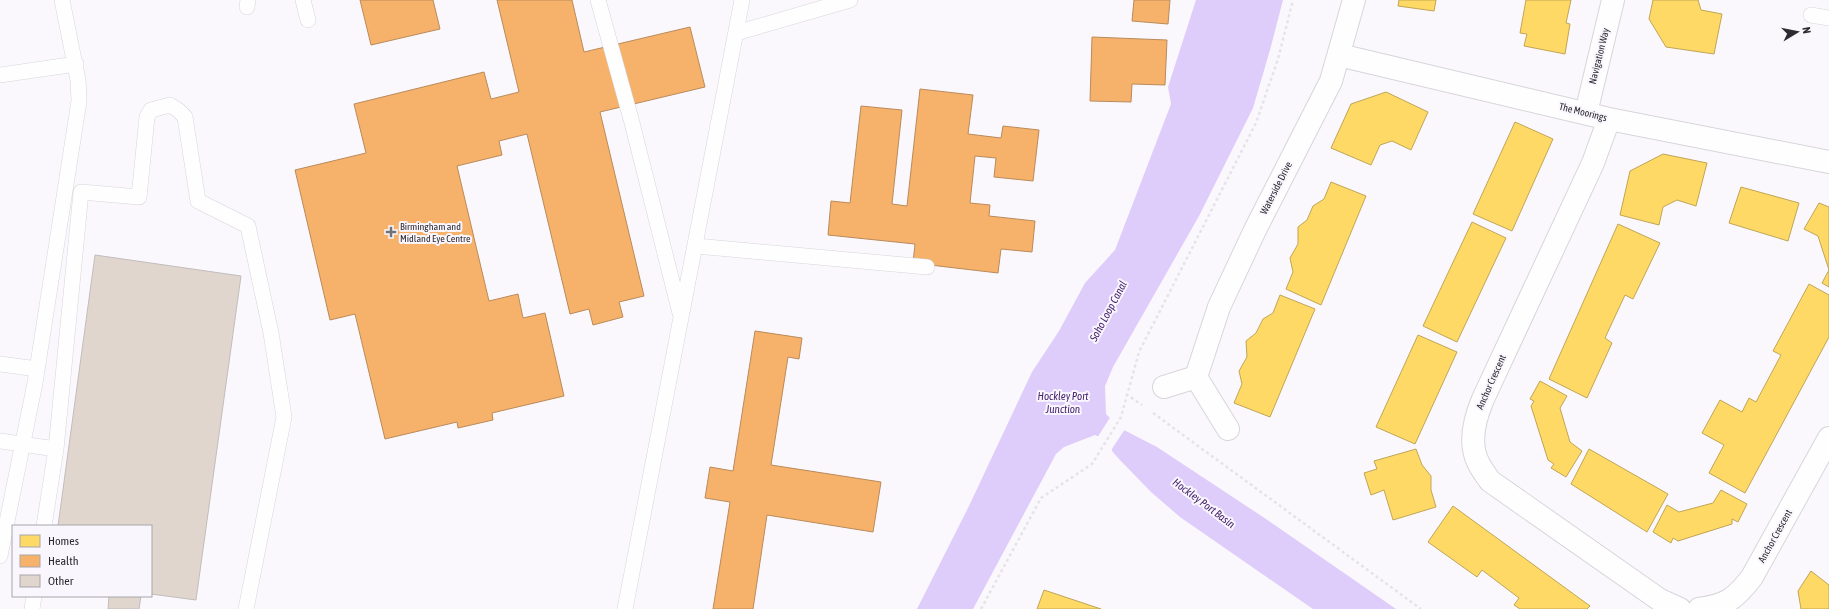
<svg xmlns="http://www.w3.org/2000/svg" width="1829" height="609" viewBox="0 0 1829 609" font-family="'Asap Condensed',sans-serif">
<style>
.water{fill:#deccfb}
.pier{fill:#faf8fc}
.homes{fill:#ffd966;stroke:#c0a556}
.health{fill:#f6b26b;stroke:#ba8a5a}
.building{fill:#e1d6cd;stroke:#c0bdbc}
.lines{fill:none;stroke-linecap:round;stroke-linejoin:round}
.lane-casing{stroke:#d7d5da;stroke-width:16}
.street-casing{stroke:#d7d5da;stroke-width:24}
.path{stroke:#e4e4e5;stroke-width:2.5;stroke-dasharray:3 3;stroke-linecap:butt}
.lane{stroke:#fefeff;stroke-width:15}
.street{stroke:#fefeff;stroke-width:22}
.poi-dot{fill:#757378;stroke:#f9f7fd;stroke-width:1.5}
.labels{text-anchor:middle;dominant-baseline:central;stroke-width:4;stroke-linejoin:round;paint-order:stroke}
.street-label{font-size:10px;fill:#2d2b31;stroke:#f9f7fd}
.poi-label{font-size:10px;fill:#2d2b31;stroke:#f9f7fd;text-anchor:start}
.water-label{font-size:11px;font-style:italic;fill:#47246e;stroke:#f9f7fd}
</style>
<rect width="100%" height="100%" fill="#faf8fc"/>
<path class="water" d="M1196 0H1283L1270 50 1253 108 1199 216 1113 367 1105 386 1106 414 1120 428 1157 447 1266 519 1396 609H1313L1180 517 1151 492 1119 459 1112 451 1110 442 1095 435 1064 447 1056 454 973 609H917L968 508 1032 372 1059 331 1085 283 1115 250 1171 104 1168 87Z"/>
<path class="pier" d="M1111 416 1125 429 1110 452 1108 444 1097 438Z"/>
<path class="homes" d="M1399 0H1436L1434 11 1398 6Z
M1526 0H1571L1566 23 1570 24 1565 54 1524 46 1527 34 1520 33Z
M1653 0H1698L1701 10 1722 14 1714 54 1666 47 1649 19Z
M1386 92 1428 112 1411 150 1392 141 1380 145 1371 165 1331 148 1351 104Z
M1515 122 1553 139 1512 231 1473 214Z
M1663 154 1707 163 1696 206 1677 200 1663 207 1659 225 1620 215 1630 171Z
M1331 182 1366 196 1321 305 1286 289 1293 272 1290 258 1298 244V227L1307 220 1313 206 1324 199Z
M1741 187 1799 203 1788 241 1729 223Z
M1819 203 1829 207V270L1818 236 1804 229Z
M1472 222 1506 238 1457 342 1423 326Z
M1618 224 1660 243 1633 299 1625 295 1605 338 1612 343 1587 398 1549 379Z
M1829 270V287L1822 283Z
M1809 284 1829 295V337L1745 493 1709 473 1724 445 1702 433 1720 400 1742 412 1749 398 1756 402 1781 355 1773 351Z
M1280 295 1315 309 1270 417 1234 403 1242 384 1239 371 1247 357 1246 341 1256 333 1263 319 1273 313Z
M1418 335 1457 352 1415 444 1376 427Z
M1540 381 1567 396 1560 408 1570 442 1582 451 1566 477 1551 468 1554 464 1548 460 1531 406 1534 401 1530 399Z
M1416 449 1422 465 1431 476V490L1436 507 1393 520 1384 490 1371 495 1364 473 1377 469 1374 461Z
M1589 449 1668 494 1647 532 1571 484Z
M1721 490 1747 504 1738 522 1732 519V524L1678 541 1673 538 1671 543 1653 532 1667 505 1679 512 1713 503Z
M1453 506 1590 606 1587 609H1520L1514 605 1519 598 1482 570 1477 577 1428 542Z
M1811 571 1829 585V609H1801L1798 591Z
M1044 590 1101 609H1037Z"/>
<path class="health" d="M360 0H433L440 29 371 45Z
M497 0H572L584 52 690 27 705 87 600 112 644 296 619 302 623 317 593 325 589 309 570 314 527 134 499 141 502 155 457 166 489 301 518 294 523 318 545 313 564 396 492 413 493 420 458 428 457 422 385 439 355 314 330 320 295 170 366 153 354 104 484 72 491 99 519 92Z
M1134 0H1170L1168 24 1132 21Z
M1092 37 1167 40 1165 85 1132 84 1131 102 1090 101Z
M920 89 973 95 968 134 1001 138 1003 126 1039 130 1033 181 994 177 996 158 975 156 970 203 990 205 989 216 1035 221 1032 252 1001 249 998 273 913 263 915 244 828 235 831 201 850 203 861 106 902 110 892 204 907 206Z
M755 331 802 338 799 359 788 357 771 465 881 482 873 532 767 515 753 609H713L730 502 705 498 710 467 733 471Z"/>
<path class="building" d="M95 255 241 276 196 600 151 594V526H58Z
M109 596H141L139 609H108Z"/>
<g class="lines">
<defs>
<path id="lane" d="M303 0 308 20
M598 0 631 119 680 313
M247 7 248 0
M1811 15 1829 18
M736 33 850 0
M0 75 76 64
M696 246 927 267
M0 364 37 369
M0 441 56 449
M44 526 56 449 81 192 139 197 147 117 151 110 170 105 178 110 185 117 198 201 248 226 271 333 284 417 246 609
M0 556 35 383 79 101 78 80 62 0
M32 609 34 596
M625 609 742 0"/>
<path id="street" d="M1339 55 1609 119 1829 162
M1586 113 1613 0
M1609 119 1593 163 1483 399C1475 418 1468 442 1478 462 1481 469 1486 475 1490 481L1660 600 1680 609
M1164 387 1196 377
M1228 429 1196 377 1219 307 1255 230 1331 81 1354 0
M1699 609C1727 605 1735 599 1752 577L1829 438"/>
</defs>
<use href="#lane" class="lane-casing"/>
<use href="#street" class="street-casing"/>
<path class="path" d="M1126 394 1142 405
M1153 413 1421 609
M981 609 1041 498 1092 464 1121 417 1139 352 1256 123 1278 59 1293 0"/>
<use href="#lane" class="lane"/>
<use href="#street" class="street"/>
</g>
<path class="poi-dot" d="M389 226h4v4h4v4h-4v4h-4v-4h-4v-4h4z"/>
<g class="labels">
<g class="street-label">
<text transform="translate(1599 56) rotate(-76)">Navigation Way</text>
<text transform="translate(1583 112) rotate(14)">The Moorings</text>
<text transform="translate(1276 188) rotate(-63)">Waterside Drive</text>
<text transform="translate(1491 382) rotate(-66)">Anchor Crescent</text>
<text transform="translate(1775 536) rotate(-61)">Anchor Crescent</text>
</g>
<g class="poi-label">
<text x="400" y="226">Birmingham and<tspan x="400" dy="12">Midland Eye Centre</tspan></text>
</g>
<g class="water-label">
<text transform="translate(1108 311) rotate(-62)">Soho Loop Canal</text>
<text x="1063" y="396">Hockley Port<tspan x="1063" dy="13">Junction</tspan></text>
<text transform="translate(1204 503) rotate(37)">Hockley Port Basin</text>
</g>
</g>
<rect x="12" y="525" width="140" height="72" fill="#f9f7fd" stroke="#a7a5ab"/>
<rect x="20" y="535" width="20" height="12" fill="#ffd966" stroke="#a7a5ab"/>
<text x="48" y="545" font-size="12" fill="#2d2b31">Homes</text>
<rect x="20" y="555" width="20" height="12" fill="#f6b26b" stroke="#a7a5ab"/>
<text x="48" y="565" font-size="12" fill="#2d2b31">Health</text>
<rect x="20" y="575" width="20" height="12" fill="#e1d6cd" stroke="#a7a5ab"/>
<text x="48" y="585" font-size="12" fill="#2d2b31">Other</text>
<g transform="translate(1797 32) rotate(80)" stroke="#f9f7fd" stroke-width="3" paint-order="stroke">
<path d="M0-3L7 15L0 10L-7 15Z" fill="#2d2b31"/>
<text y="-6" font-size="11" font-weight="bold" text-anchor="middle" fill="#2d2b31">N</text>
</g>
</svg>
